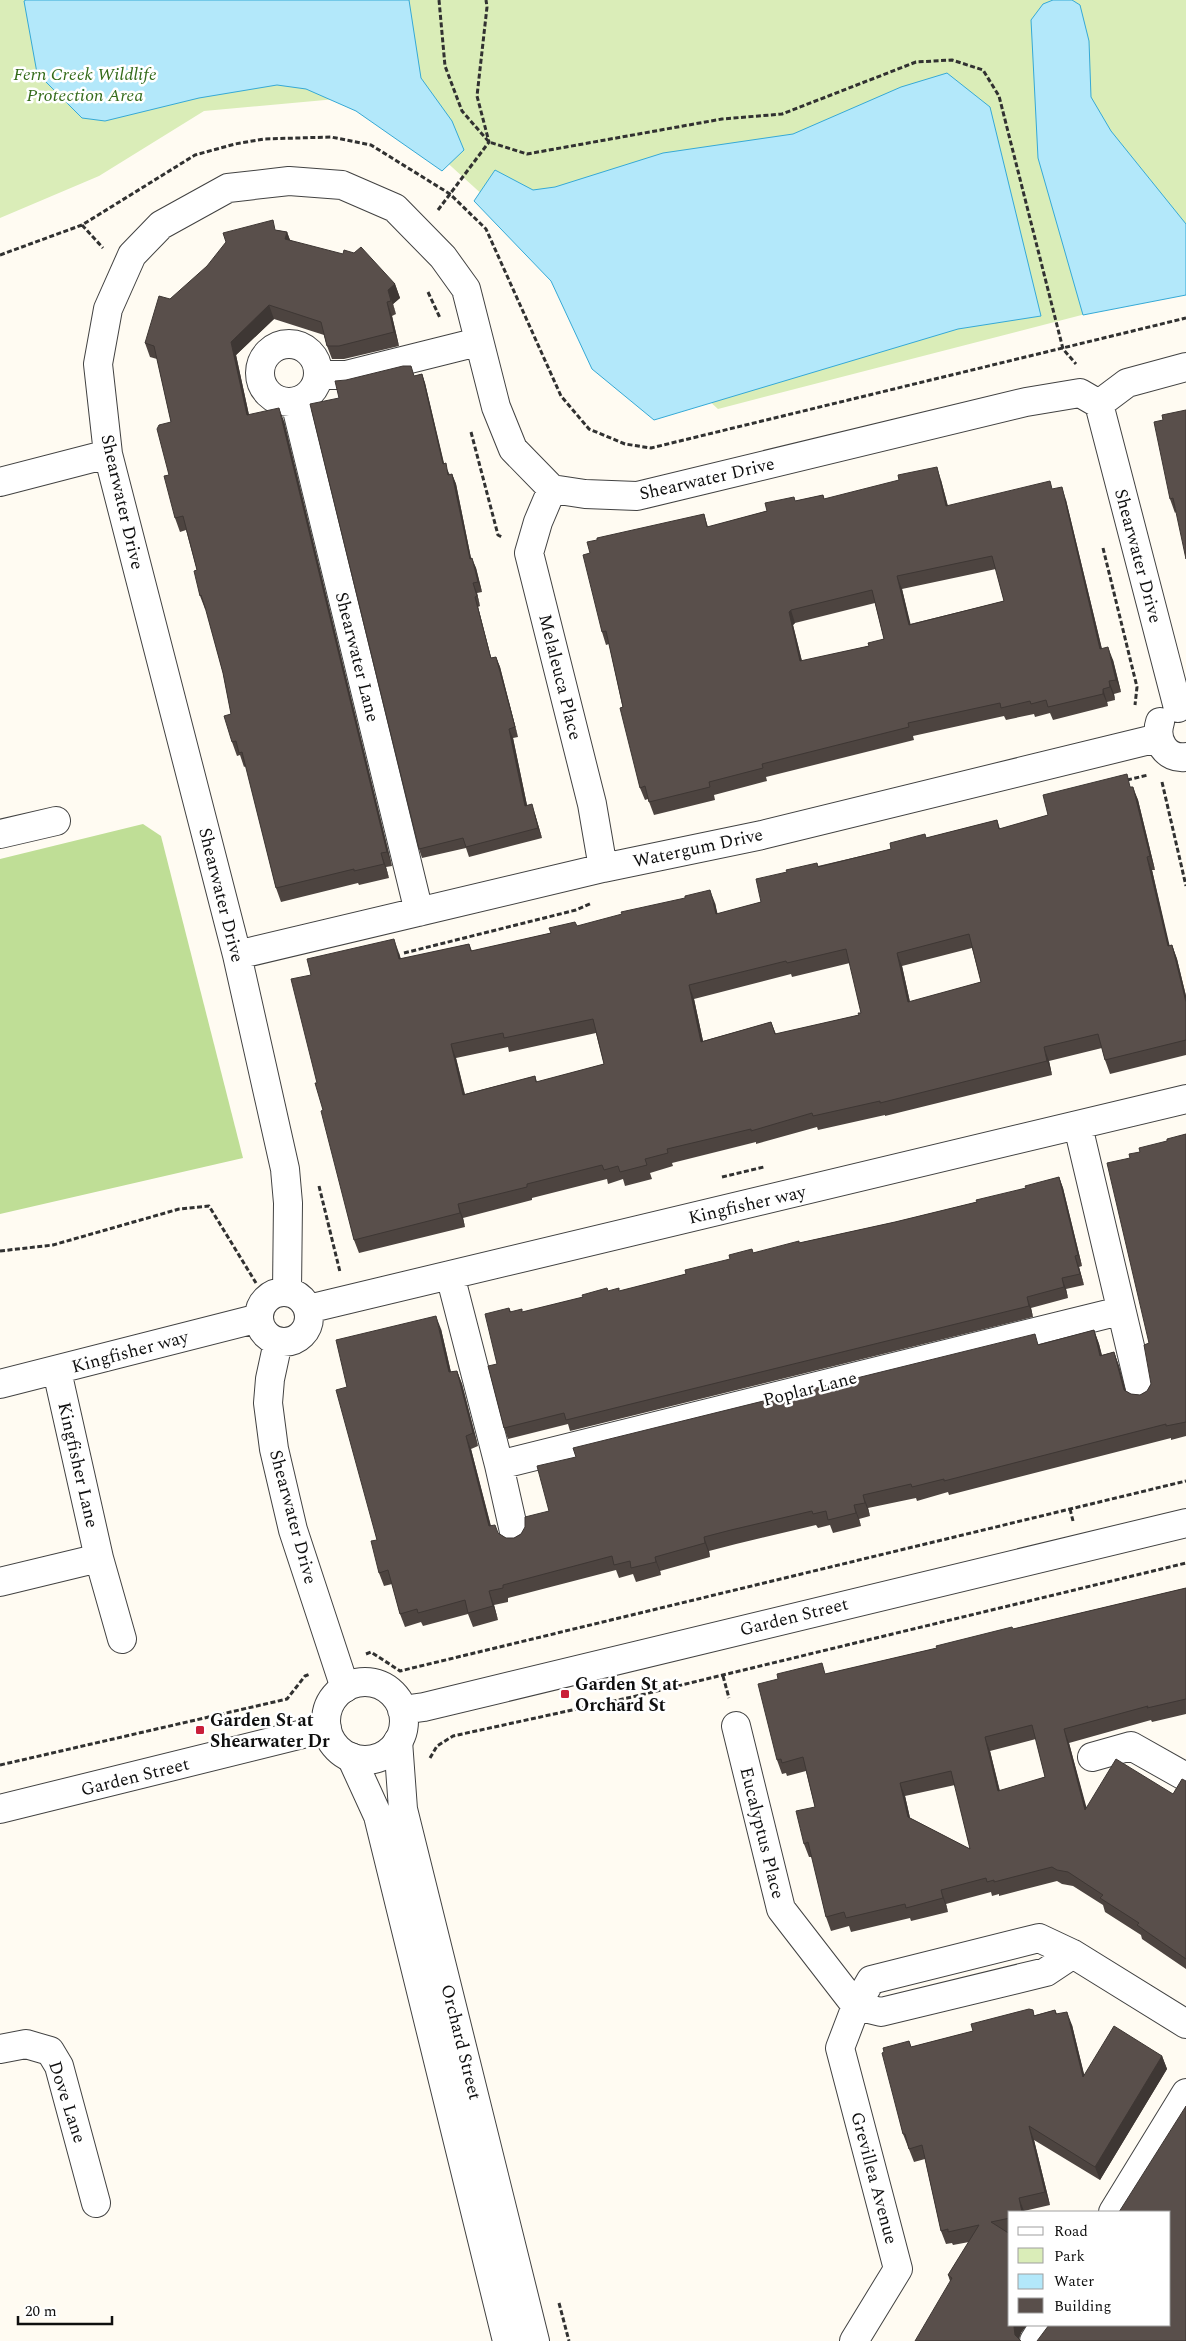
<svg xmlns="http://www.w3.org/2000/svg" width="1186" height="2341" viewBox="0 0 1186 2341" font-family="Spectral,serif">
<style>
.green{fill:#daedb8}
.forest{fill:#bfde96}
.water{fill:#b3e8fa;stroke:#35a9d6}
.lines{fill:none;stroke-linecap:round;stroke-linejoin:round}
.minor-casing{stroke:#424242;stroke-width:30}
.tertiary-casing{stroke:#424242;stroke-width:30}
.path{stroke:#313131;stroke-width:3;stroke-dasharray:5 2.5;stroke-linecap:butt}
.minor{stroke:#fff;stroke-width:28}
.tertiary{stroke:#fff;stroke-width:28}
.wall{fill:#4d4440;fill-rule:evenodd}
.shaded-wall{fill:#3e3734}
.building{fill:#594f4b;stroke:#3e3734;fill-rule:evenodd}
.poi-dot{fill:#c91e3a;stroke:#fff;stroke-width:2}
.labels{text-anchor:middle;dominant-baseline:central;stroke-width:5;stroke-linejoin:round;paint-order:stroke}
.park-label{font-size:18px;font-style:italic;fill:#356c1b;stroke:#fff}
.street-label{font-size:18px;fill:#0f0f0f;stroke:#fff}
.poi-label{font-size:18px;font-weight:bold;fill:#0f0f0f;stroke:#fff;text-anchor:start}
</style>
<rect width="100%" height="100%" fill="#fffbf2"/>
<path class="green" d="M0 0H356L369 96 204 111 99 176 0 218Z
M386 0H1186V288L718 409 409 128Z"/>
<path class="forest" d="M143 824 161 836 243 1158 0 1214V859Z"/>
<path class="water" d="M26 0H409L421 78 452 121 464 150 442 171 356 111 306 89 277 85 199 98 105 121 82 118 37 73 24 1Z
M1053 0H1072L1080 5 1089 41 1091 97 1111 131 1186 224V295L1083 315 1038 158 1031 20 1043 4Z
M947 73 990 107 1041 316 958 329 654 420 592 369 551 281 474 201 495 170 533 190 555 187 663 153 793 134 901 87Z"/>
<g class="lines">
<defs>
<path id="minor" d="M260 373a29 29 0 1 1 58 0a29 29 0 1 1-58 0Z
M318 375H346L478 342
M295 402 419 912
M1099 404 1127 383 1186 367
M0 482 108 454
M552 489 538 522 529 553 592 804 603 868
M1160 722C1154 740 1166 760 1186 757
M0 834 56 821
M237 955 603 868 762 835 1158 738
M1078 1126 1141 1393
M450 1275 499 1465 515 1536
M287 1291 288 1203 285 1169 237 955 108 454 98 364 108 309 132 255 161 225 228 188 289 181 342 185 395 208 443 257 466 289 496 407 513 449 552 489 585 494 637 496 1026 402 1080 393 1099 404 1178 708
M259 1317a25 25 0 1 1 50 0a25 25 0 1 1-50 0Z
M308 1309 1186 1099
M278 1342 270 1379 268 1403 274 1449 293 1530 345 1688
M57 1371 99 1558 122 1639
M0 1384 259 1318
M499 1465 1120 1311
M0 1582 99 1558
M736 1726 781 1909 856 2006
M398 1741 403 1809 535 2341
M351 1757 378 1816 507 2341
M1092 1757 1131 1746 1186 1777
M856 2006 881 2012 1046 1972 1073 1954
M0 2049 26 2044 50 2051 59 2066 96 2203
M1113 2212 1186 2093
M854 2341 898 2269 840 2048 856 2006 871 1980 1039 1938 1073 1954 1186 2024
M1034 2341 1044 2325"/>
<path id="tertiary" d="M326 1721a39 39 0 1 1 78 0a39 39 0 1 1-78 0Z
M402 1710 424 1707 1186 1523
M0 1809 327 1728"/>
</defs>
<use href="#minor" class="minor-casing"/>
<use href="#tertiary" class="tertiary-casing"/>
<path class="path" d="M439 0 445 66 462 111 489 142 527 154 722 119 782 114 916 62 952 60 983 70 999 96 1063 349 1076 364
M438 210 489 142 477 96 487 7 486 0
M82 225 103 248
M0 255 82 225 195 155 235 144 264 139 331 137 371 145 450 194 486 229 561 396 589 429 625 444 651 448 1186 318
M428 292 440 318
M471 432 498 535 502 537
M1103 548 1137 687 1135 705
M1127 780 1148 775
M1162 782 1186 886
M404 953 576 910 592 903
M722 1177 764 1167
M319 1186 340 1272
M0 1251 53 1245 179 1209 209 1206 256 1283
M1070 1509 1073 1521
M366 1654 371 1652 400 1671 1186 1481
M723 1676 729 1698
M430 1758 437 1746 453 1736 632 1697 1186 1563
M0 1765 287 1699 305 1676 310 1674
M559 2303 569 2341"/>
<use href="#minor" class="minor"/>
<use href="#tertiary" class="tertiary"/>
</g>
<path class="wall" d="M277 230 287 232 290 240 395 284 400 298 393 304 396 314 392 316 399 346 344 359H332L327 346 324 335 274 319 236 355 249 415 284 421 392 866 386 867 389 878 359 885 358 883 281 902 276 888 246 766 244 767 240 755 237 756 232 742 231 714 223 673 206 609H205L200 596 197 570 186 530 180 532 175 518 169 475 171 422 157 359 150 357 145 343Z
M422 374 425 383 444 463 450 475 452 474 456 484 471 558 476 568 482 592 477 593 480 606 478 607 491 658 496 657 500 667 518 737 513 738 527 805 535 814 542 838 469 857 466 848 422 858 419 849 339 398Z
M1163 420 1176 512 1175 513 1170 499Z
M941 480 948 506 1053 489 1066 500 1102 649 1113 660 1121 692 1114 694 1115 700 1107 702 1108 706 1053 720 1050 713 1035 717 1034 714 1006 720 1004 716 913 736 914 740 766 777 767 781 714 795 715 800 654 815 648 799 645 800 640 788 609 644 606 645 602 632 590 553 704 514 708 527 767 511 795 501 823 495 824 499ZM996 569 1004 601 910 624 902 589ZM875 603 884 639 869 646 802 661 793 625 795 623Z
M1132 787 1138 800 1155 870H1152L1169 946 1172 945 1177 959 1186 996V1055L1110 1074 1105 1060 1102 1048 1049 1061 1052 1075 885 1116V1115L818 1130 817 1127 756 1144V1142L672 1163 673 1166 650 1173 652 1179 625 1186 623 1179 608 1184 607 1179 532 1198V1200L463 1218 465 1227 359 1253 354 1240 317 1083 399 953 401 959 469 944 472 951 551 933 577 926 715 903 717 914 761 902 818 866 891 849 926 838 997 820 1000 829 1048 815ZM972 948 981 982 910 1002 902 966ZM850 963 861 1013 859 1015 776 1034 771 1022 703 1041 694 999 791 974 792 977ZM596 1033 604 1064 537 1082 535 1076 465 1094 456 1058 508 1047 509 1052Z
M1186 1134V1436L1171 1440V1438L949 1495 948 1492 917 1501 916 1498 868 1508 870 1516 859 1519 861 1526 833 1533 830 1525 818 1528 816 1525 736 1544 709 1551 710 1557 660 1571 661 1575 636 1582 633 1574 619 1578 616 1570 508 1598V1602L494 1605 498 1620 473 1627 468 1614 423 1626 421 1622 405 1627 400 1614 392 1584 384 1586 379 1573 377 1540 347 1387 441 1329 451 1372 457 1371 462 1384 478 1446 471 1449 491 1526 498 1533 506 1538H514L521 1534 549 1511 1039 1344 1094 1330 1099 1344 1102 1355 1114 1352 1119 1366 1126 1391 1131 1394 1140 1395 1147 1391 1151 1384 1149 1343 1130 1158 1140 1152Z
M1059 1177 1063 1188 1082 1266 1079 1267 1084 1285 1066 1289 1068 1298 1031 1308 1033 1317 570 1431 568 1424 508 1439 504 1428 497 1364 509 1308 511 1312H523L608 1291H620L686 1274 753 1253 895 1222 977 1202 1026 1188Z
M1186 1588V1714L1152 1722 1151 1720 1069 1743 1086 1808 1173 1794 1186 1781V1969L1142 1939 1141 1935 1105 1912 1103 1905 1073 1886 1062 1884 1057 1881 999 1896V1894L992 1896 991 1892 946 1904 948 1912 911 1921 910 1918 851 1932 849 1926 831 1931 826 1917 812 1857H809L804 1844 815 1807 806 1771 787 1776 786 1773 782 1774 777 1760 826 1674 937 1648 1013 1629ZM1036 1739 1045 1777 1000 1791 990 1751ZM955 1785 970 1849 910 1818 905 1796Z
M1055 2010 1057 2014 1072 2025 1084 2075 1162 2056 1167 2069 1100 2180 1034 2140 1050 2205 1024 2211V2212H1010V2232L1008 2233 1021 2333 1019 2339 950 2281 948 2275 969 2242 953 2245 952 2243 946 2244 941 2231 925 2159 914 2162 903 2134 884 2052 909 2041 911 2047Z"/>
<path class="shaded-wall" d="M287 232 292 246 285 239Z
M395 284 400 298 393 304 396 314 388 290Z
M387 302 392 316 399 346 394 332Z
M269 305 274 319 236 355 252 429 247 415 231 342Z
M422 374 425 383 446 473 443 464Z
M279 408 284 421 392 866 387 852Z
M937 467 941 480 951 519 946 506Z
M452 474 456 484 473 568 470 559Z
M1062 487 1066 500 1105 662 1100 649Z
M472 558 476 568 482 592 478 582Z
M897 576 902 589 914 638 909 625Z
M473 583 477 593 480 606 477 596Z
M475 597 478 607 493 665 490 655Z
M791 610 795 623 793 625 805 674 800 661 789 612Z
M1108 647 1113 660 1121 692 1116 680Z
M496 657 500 667 518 737 515 727Z
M1109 681 1114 694 1115 700 1110 687Z
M1103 689 1107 702 1108 706 1103 694Z
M509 729 513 738 529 815 525 806Z
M1133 787 1138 800 1155 870 1150 856Z
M532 804 535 814 542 838 538 828Z
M381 853 386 867 389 878 384 864Z
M1147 857 1152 870 1173 960 1168 946Z
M710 890 715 903 721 928 716 914Z
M394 939 399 953 404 973 399 959Z
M1172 945 1177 959 1186 996V1002Z
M897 953 902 966 913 1016 908 1002Z
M689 985 694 999 706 1055 701 1042Z
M451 1044 456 1058 468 1108 463 1095Z
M1044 1047 1049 1061 1052 1075 1047 1061Z
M1059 1177 1063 1188 1082 1266 1078 1255Z
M458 1204 463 1218 465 1227 460 1213Z
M1075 1256 1079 1267 1084 1285 1080 1274Z
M1062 1278 1066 1289 1068 1298 1064 1287Z
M1027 1297 1031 1308 1033 1317 1029 1306Z
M436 1316 441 1329 454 1386 449 1372Z
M1094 1330 1099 1344 1105 1369 1100 1356Z
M1114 1352 1119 1366 1129 1403 1124 1390Z
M457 1371 462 1384 478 1446 473 1433Z
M466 1436 471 1449 494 1539 489 1526Z
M863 1495 868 1508 870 1516 865 1503Z
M854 1505 859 1519 861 1526 856 1513Z
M704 1537 709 1551 710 1557 705 1543Z
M655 1557 660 1571 661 1575 656 1562Z
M489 1591 494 1605 498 1620 493 1606Z
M1064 1729 1069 1743 1091 1824 1085 1810Z
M985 1737 990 1751 1003 1805 998 1791Z
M900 1783 905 1796 913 1831 908 1817Z
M941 1890 946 1904 948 1912 943 1898Z
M1067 2012 1072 2025 1088 2090 1083 2077Z
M1162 2056 1167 2069 1100 2180 1095 2167Z
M1029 2126 1034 2140 1050 2205 1045 2192Z
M1019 2198 1024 2211V2212H1022Z
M1014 2325H1027L1021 2333 1018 2340 1015 2335 1014 2327Z"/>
<path class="building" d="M273 220 275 230 287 232 285 239 343 254 344 250 354 253 361 247 395 284 388 290 391 301 387 302 394 332 339 346H327L321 322 269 305 231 342 247 415 279 408 387 852 381 853 384 864 354 871V869L276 888 242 752 239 753 236 741 232 742 224 716 231 714 223 673 205 607 201 595 200 596 194 571 197 570 183 516 175 518 164 476 169 475 157 429 159 425 171 422 154 346 145 343 159 296 170 299 207 266 226 242 223 233Z
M403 366H411L414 376 422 374 443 464 446 463 448 475 452 474 470 559 472 558 478 582 473 583 477 596 475 597 490 655 491 658 496 657 515 727 509 729 525 806 532 804 538 828 466 847 463 838 419 849 310 404 339 398 335 381 346 380Z
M1186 410V559L1173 498 1170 499 1154 422 1163 420 1162 415Z
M937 467 946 506 1050 481 1052 489 1062 487 1100 649 1108 647 1116 680 1109 681 1110 687 1103 689V694L1048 707 1046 700 1031 704 1030 701 1001 708 1000 703 908 723 909 727 762 764 763 768 709 782 710 787 649 802 645 786 640 788 620 708 623 707 606 631 602 632 583 555 590 553 587 542 597 540V538L704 514 707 527 767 511 765 503 794 497 795 501 823 495 824 499 899 480 898 475ZM992 556 1004 601 909 625 897 576ZM872 590 884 639 868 643 869 646 800 661 789 612 791 610Z
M1127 774 1130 787H1133L1150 856 1147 857 1168 946 1172 945 1186 1002V1040L1105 1060 1098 1034 1044 1047 1047 1061 880 1103V1101L813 1116 812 1113 751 1131V1129L667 1149 668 1153 645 1159 647 1165 620 1172 618 1166 604 1170 602 1165 527 1184V1187L458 1204 460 1213 354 1240 321 1111 323 1110 315 1083H317L291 979 311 975 307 959 394 939 399 959 469 944 471 951 551 933 549 928 575 922 577 926 622 914 621 912 685 898V896L710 890 716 914 761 902 756 879 787 872 786 870 817 863 818 867 891 849 890 843 925 834 926 838 997 820 999 829 1048 815 1043 795ZM969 934 981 982 908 1002 897 953ZM846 949 861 1013H858L859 1015 775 1034 771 1022 701 1042 689 985 786 961 787 963ZM593 1019 604 1064 536 1082 535 1076 463 1095 451 1044 503 1033 504 1038Z
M1186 1134V1422L1166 1426V1424L944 1481V1479L912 1487 911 1484 863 1495 865 1503 854 1505 856 1513 828 1520 826 1511 813 1514 812 1511 731 1530 704 1537 705 1543 655 1557 656 1562 631 1568 630 1561 614 1565 612 1556 503 1585V1588L489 1591 493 1606 468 1613 465 1600 418 1613 417 1609 400 1614 388 1570 379 1573 371 1541 377 1540 336 1390 347 1387 336 1340 436 1316 449 1372 457 1371 473 1433 466 1436 489 1526 495 1525 498 1533 506 1538H514L521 1534 525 1527V1517L549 1511 537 1466 576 1457 573 1448 1035 1334 1038 1345 1094 1330 1100 1356 1114 1352 1124 1390 1131 1394 1140 1395 1147 1391 1151 1384 1144 1345 1149 1343 1107 1163 1130 1158 1129 1154 1140 1152 1139 1148 1167 1141V1139Z
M1059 1177 1078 1255 1075 1256 1080 1274 1062 1278 1064 1287 1027 1297 1029 1306 566 1420 564 1413 504 1428 488 1366 497 1364 485 1314 509 1308 510 1312 522 1309V1312L583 1297 582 1295 607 1288 608 1291 619 1288V1291L686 1274 685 1270 730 1259 729 1255 752 1249 753 1253 799 1241V1243L895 1222 977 1202 976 1200 1026 1188 1025 1186Z
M1186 1588V1699L1147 1708 1148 1706 1064 1729 1085 1810 1116 1759 1173 1794 1182 1779 1186 1781V1959L1137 1925 1139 1923 1100 1898 1103 1895 1068 1872 1057 1870 1052 1867 994 1882V1880L987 1882 986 1878 941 1890 943 1898 906 1908 905 1904 846 1918 844 1912 826 1917 808 1842 804 1844 796 1811 815 1807 803 1757 782 1763 781 1759 777 1760 758 1684 778 1679 777 1674 822 1663 825 1674 937 1648 936 1646 1012 1627 1013 1629ZM1032 1725 1045 1777 998 1791 985 1737ZM951 1771 970 1849 908 1817 900 1783Z
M1029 2009 1033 2010 1034 2016 1055 2010 1056 2014 1067 2012 1083 2077 1114 2026 1162 2056 1095 2167 1029 2126 1045 2192 1019 2198 1022 2212H1010V2218L991 2222 1010 2234V2325H1014V2327L1015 2335 1021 2341H915L952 2278 948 2275 979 2225 948 2232V2229L941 2231 922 2145 909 2149 905 2134H903L882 2053 884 2052 883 2048 909 2041 911 2047 973 2031 971 2024Z
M1186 2106V2341H1037L1049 2325H1170V2212H1119Z"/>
<g class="poi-dot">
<rect x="560" y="1689" width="10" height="10" rx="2.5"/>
<rect x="195" y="1725" width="10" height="10" rx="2.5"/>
</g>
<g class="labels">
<g class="park-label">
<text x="85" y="74">Fern Creek Wildlife<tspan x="85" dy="21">Protection Area</tspan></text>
</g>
<g class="street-label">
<text transform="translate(707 479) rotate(-13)">Shearwater Drive</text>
<text transform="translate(122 502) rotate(77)">Shearwater Drive</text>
<text transform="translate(1138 556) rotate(75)">Shearwater Drive</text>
<text transform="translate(357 657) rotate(76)">Shearwater Lane</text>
<text transform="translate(560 677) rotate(76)">Melaleuca Place</text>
<text transform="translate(698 848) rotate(-12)">Watergum Drive</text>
<text transform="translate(221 895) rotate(76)">Shearwater Drive</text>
<text transform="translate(747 1205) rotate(-13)">Kingfisher way</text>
<text transform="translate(130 1352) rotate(-15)">Kingfisher way</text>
<text transform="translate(810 1389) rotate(-14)">Poplar Lane</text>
<text transform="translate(78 1465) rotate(77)">Kingfisher Lane</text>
<text transform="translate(293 1517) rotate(75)">Shearwater Drive</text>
<text transform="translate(794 1617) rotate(-14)">Garden Street</text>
<text transform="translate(135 1777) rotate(-14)">Garden Street</text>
<text transform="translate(762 1833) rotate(76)">Eucalyptus Place</text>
<text transform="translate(461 2042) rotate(76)">Orchard Street</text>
<text transform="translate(67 2102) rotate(72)">Dove Lane</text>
<text transform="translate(874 2178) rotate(75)">Grevillea Avenue</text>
</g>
<g class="poi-label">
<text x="575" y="1684">Garden St at<tspan x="575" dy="21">Orchard St</tspan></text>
<text x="210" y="1720">Garden St at<tspan x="210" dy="21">Shearwater Dr</tspan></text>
</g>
</g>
<rect x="1008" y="2211" width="162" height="115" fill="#ffffff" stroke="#9f9f9f"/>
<rect x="1018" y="2227" width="25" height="8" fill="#ffffff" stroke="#9f9f9f"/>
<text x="1054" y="2236" font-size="15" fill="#0f0f0f">Road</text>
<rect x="1018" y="2248" width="25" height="15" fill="#daedb8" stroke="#9f9f9f"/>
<text x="1054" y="2261" font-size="15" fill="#0f0f0f">Park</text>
<rect x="1018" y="2274" width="25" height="15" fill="#b3e8fa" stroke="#9f9f9f"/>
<text x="1054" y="2286" font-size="15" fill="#0f0f0f">Water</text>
<rect x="1018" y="2298" width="25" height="15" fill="#594f4b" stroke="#9f9f9f"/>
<text x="1054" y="2311" font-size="15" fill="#0f0f0f">Building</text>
<path d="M18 2316v8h94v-8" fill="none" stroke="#0f0f0f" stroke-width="2.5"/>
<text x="25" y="2316" font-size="15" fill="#0f0f0f" stroke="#ffffff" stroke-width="4" paint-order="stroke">20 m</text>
</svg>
